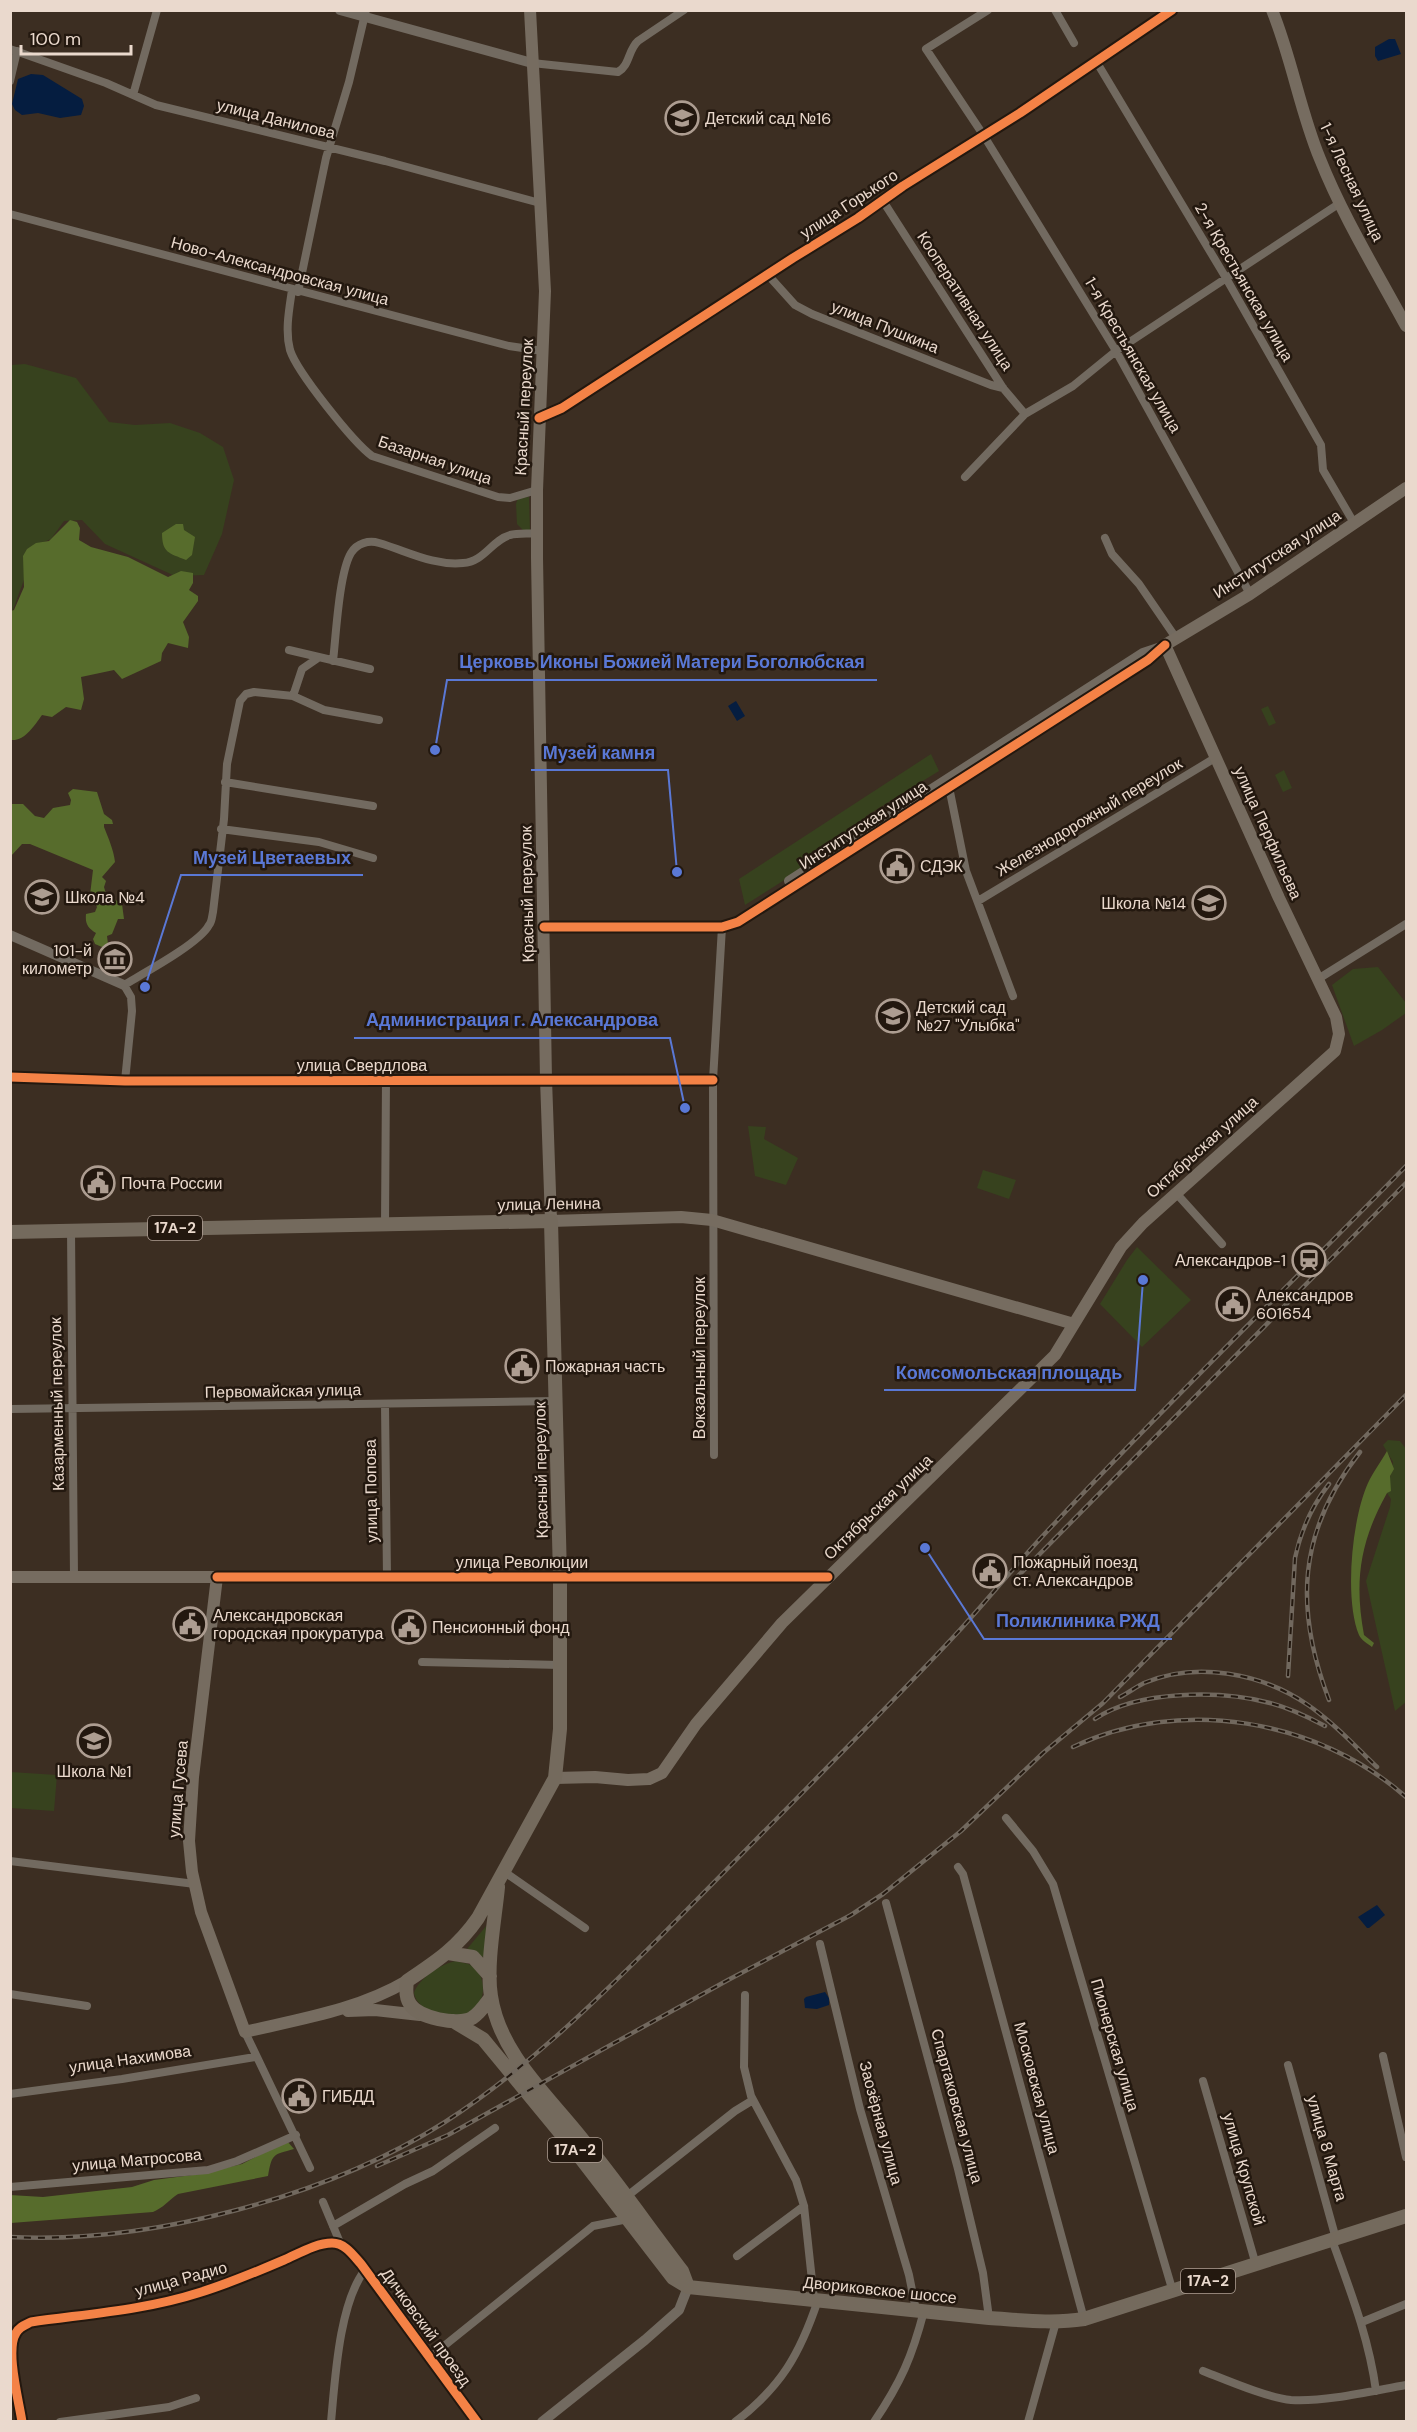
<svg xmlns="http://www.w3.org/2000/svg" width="1417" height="2432" viewBox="0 0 1417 2432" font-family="'DM Sans',sans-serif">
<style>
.green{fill:#37421e}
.forest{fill:#576c2c}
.water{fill:#051d40}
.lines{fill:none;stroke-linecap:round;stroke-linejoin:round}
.minor{stroke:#726a60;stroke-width:8}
.tertiary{stroke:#726a60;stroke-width:10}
.secondary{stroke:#766c60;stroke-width:12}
.primary{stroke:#746a5d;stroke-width:14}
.rail-casing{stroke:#71685e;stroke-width:4.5}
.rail{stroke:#23180f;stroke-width:2;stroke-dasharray:7;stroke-linecap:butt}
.cycleway-casing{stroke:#23180f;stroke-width:13}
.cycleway{stroke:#f48246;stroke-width:9}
.labels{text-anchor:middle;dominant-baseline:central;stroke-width:5;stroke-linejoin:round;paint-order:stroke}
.shield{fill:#23180f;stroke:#ae9f94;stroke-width:1.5}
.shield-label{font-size:15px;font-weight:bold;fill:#ead9cd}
.poi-label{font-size:16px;fill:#ead9cd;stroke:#23180f;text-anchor:start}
.street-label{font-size:16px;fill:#ead9cd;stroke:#23180f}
.leader{fill:none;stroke:#5a78d5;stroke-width:2}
.callout-dot{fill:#5a78d5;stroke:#23180f;stroke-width:2}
.callout-label{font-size:18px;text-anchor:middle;font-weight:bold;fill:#5a78d5;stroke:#23180f;stroke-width:5;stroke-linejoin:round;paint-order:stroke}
</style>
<rect width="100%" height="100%" fill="#3c2e22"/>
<path class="green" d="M25 364 76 378 109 422 135 425 170 423 200 433 223 447 234 480 222 534 204 575 175 576 105 544 82 520 64 521 51 539 27 549 25 577 11 615V365Z
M529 497 530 531 525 532 517 524 516 504 518 498Z
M1268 706 1276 723 1269 726 1261 709Z
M931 754 939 771 866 816 868 827 745 905 739 879Z
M1284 770 1292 788 1283 792 1275 775Z
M1378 967 1406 1003V1013L1382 1030 1354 1046 1332 985 1353 969Z
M748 1126 766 1127 764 1139 798 1158 786 1185 755 1176Z
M983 1170 1016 1180 1009 1199 977 1188Z
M1137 1247 1191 1300 1142 1347 1100 1304 1127 1260Z
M1388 1440 1400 1441 1406 1449V1702L1395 1711 1366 1581 1390 1507 1391 1499 1387 1493 1393 1462 1383 1445Z
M11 1772 57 1775 54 1811 11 1808Z
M487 1925 485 1958 467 1949Z
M456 1961C462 1963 469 1963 474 1967 486 1977 486 2000 474 2010 459 2022 417 2014 414 1993 418 1979 442 1963 456 1961Z"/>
<path class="forest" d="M70 520 77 522 80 528 79 540 91 547 128 557 168 577 181 571 193 573V583L189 590 198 596V601L183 622 189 637 188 648 168 643 162 653 161 661 122 679 114 670 81 677 84 699 81 710 66 707 52 717 42 715C34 726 25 741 11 740L12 694 10 692 11 611 14 610 24 587 23 556 27 549 36 543 49 541Z
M176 524H183L184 530 195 537 192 555 186 560C169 553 162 553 162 533Z
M73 789 97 792 104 814 112 820 113 824H104V827C108 837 114 851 115 862L102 877 106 881 104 887 106 894 122 904 124 919H118L112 934 107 936 108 944 102 947 95 944 93 939 96 933C88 928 85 924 86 914L95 912 97 907 90 895 93 870 30 844H22L11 856 12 804H23L35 816 44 818 53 808 70 805 71 800 68 793Z
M1387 1451 1394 1469 1390 1476 1391 1491 1387 1493C1360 1541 1354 1581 1364 1635L1374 1643 1372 1647C1368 1644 1361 1640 1359 1635 1344 1599 1352 1518 1368 1483 1373 1472 1381 1462 1387 1451Z
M287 2141 294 2149C273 2155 272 2153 268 2176L178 2194C169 2200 163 2208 153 2212L11 2223 10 2195 43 2197 132 2187 154 2180 200 2174 242 2164Z"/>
<path class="water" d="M1389 39H1395L1401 54 1378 61 1375 56V47Z
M31 74 43 75 82 99 84 106 81 115 60 118 38 113 22 115 15 110 12 104 18 79Z
M736 701 745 716 737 721 728 706Z
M1377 1905 1385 1915 1369 1928H1367L1358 1917Z
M825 1992 829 1998V2005L817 2009 805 2008 804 1999 806 1997Z"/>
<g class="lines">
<path class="minor" d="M988 10 926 49 984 136 1116 351 1250 594
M1055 10 1074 43
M10 49 106 83 156 105 385 161 540 203
M1096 61 1226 278 1321 445 1323 470 1354 523
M532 63 618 72C630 65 628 50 638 41L684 10
M10 81 17 51
M133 95 157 10
M883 201 1003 388 1025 414
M10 214 509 346 543 351
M768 275 795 305 812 314 991 385 1003 388
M292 290C289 310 285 331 290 350 297 372 353 442 372 456L498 497 510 498 537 490
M298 292 326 158 349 82 366 10
M539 418 562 408 793 258 858 218 903 186 1020 113 1172 10
M965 477 1025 414 1073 386 1116 351 1340 203
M1105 538 1112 554 1139 584 1176 638
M289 650 370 669
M333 661C336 636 339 573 351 553 357 543 369 540 379 543 407 551 433 566 463 563 484 562 492 540 510 535 518 533 529 534 537 533
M293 696 302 669 318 658
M225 782 373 806
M949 787 966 871 1013 996
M221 829 319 842 373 858
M978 901 1215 758
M1318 979 1406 924
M10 1077 125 1081 713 1080
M125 1081 132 1011 131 997 124 985C144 973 200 943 209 925 212 922 212 916 213 912L224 819 227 764 240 701 246 694 254 692 293 696 324 710 379 720
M1176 1193 1222 1244
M385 1224 386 1079
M71 1230 74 1577
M385 1405 387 1577
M10 1409 556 1401
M714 1455 713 1080 722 927
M422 1662 560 1665
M1006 1818 1033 1851 1053 1884 1173 2292
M10 1861 195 1884
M958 1867 963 1874 1084 2319
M503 1871 585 1928
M886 1903 958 2169 983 2273 989 2318
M820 1944 860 2109 909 2275 916 2310
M10 1994 87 2006
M745 1995 744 2067 751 2096 796 2180 804 2206 814 2299
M245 2032 310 2168
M1383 2056 1406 2157
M1288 2065 1336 2239
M1203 2081 1256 2265
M10 2094 122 2079 255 2057
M10 2187 208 2170 237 2161 296 2135
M626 2197 735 2111 753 2100
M323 2202 341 2245
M333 2226 405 2184 433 2171 495 2128
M1332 2240C1350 2290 1369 2338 1376 2391
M737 2256 804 2206
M1362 2322 1406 2304
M429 2358 593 2226 628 2219
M1203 2371C1226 2380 1268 2398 1291 2400 1326 2402 1372 2391 1406 2385
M60 2422 169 2407 196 2398
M331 2422C335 2380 339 2303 365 2270
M735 2422C781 2387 800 2354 818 2300
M874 2422C901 2382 912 2357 924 2311
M1028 2422 1056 2322"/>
<path class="tertiary" d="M340 10 532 63
M789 881 1143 653 1161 647
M544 927H722L738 922 1148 660 1165 645
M10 935 124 985
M217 1577H828
M22 2422C19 2401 5 2350 16 2333 19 2327 25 2325 31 2322 86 2314 145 2310 198 2293 228 2284 256 2272 284 2260 298 2254 316 2243 332 2243 345 2243 353 2255 361 2264L477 2422
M542 2422 645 2340 679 2310 688 2287"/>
<path class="secondary" d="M530 10 545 291 537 490V558L546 1079 551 1221 681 1217 712 1220 1074 1324
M1272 10C1292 59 1300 111 1320 159 1343 217 1377 272 1406 326
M10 1577H217L193 1777 189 1841 192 1872 201 1912 245 2032C300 2019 358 2010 407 1981
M555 1778 595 1777 628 1780 649 1779 662 1773 696 1724 782 1623 1055 1355 1121 1247 1143 1223 1335 1051 1339 1034 1336 1017 1279 898 1165 645 1250 594 1406 488
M348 2011 375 2010 420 2015"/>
<path class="primary" d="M10 1232 551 1221 560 1576V1729L555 1778 478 1918C458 1947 437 1961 407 1981 406 1988 405 1997 410 2004 418 2018 458 2026 472 2018 480 2013 485 2005 491 1997
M498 1887C495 1919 486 1965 491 1996 500 2056 551 2098 586 2144 619 2185 650 2229 682 2271L688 2287
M448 1953 473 1957 490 1976
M453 2021 483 2039 576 2152 673 2278 688 2287 989 2318C1021 2320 1052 2324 1084 2319L1406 2216"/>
<defs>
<path id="rail" d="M1014 1580 1406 1183
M1288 1676 1295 1558C1301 1530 1311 1507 1329 1484
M1120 1697C1128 1693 1136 1687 1144 1683 1196 1661 1262 1673 1308 1705 1333 1722 1355 1746 1377 1767
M1329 1700C1294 1608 1298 1531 1360 1452
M1095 1719C1137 1690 1221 1690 1270 1703 1289 1708 1308 1717 1325 1726
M1073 1747C1181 1696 1317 1719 1406 1797
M377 2166 448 2135 728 1980 851 1915 883 1894 961 1831 1043 1753 1103 1703 1406 1395
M10 2237C150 2244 327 2197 445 2122 525 2070 592 2005 659 1938 708 1888 757 1839 806 1789 857 1737 909 1685 958 1632 991 1596 1021 1558 1055 1523 1169 1401 1290 1285 1406 1166"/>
</defs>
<use href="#rail" class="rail-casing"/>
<use href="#rail" class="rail"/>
<defs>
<path id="cycleway" d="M539 418 562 408 793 258 858 218 903 186 1020 113 1172 10
M544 927H722L738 922 1148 660 1165 645
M10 1077 125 1081 713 1080
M217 1577H828
M22 2422C19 2401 5 2350 16 2333 19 2327 25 2325 31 2322 86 2314 145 2310 198 2293 228 2284 256 2272 284 2260 298 2254 316 2243 332 2243 345 2243 353 2255 361 2264L477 2422"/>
</defs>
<use href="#cycleway" class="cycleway-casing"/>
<use href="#cycleway" class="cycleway"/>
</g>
<defs>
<symbol id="school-ring" viewBox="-11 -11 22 22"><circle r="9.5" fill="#23180f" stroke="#ad9d91" stroke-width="1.5"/><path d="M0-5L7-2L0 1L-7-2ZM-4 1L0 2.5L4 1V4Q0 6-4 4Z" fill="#ad9d91"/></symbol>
<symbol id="civic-ring" viewBox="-11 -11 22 22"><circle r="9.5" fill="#23180f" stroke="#ad9d91" stroke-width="1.5"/><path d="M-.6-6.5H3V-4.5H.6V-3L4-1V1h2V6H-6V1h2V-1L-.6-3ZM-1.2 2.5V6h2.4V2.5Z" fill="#ad9d91"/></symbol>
<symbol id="museum-ring" viewBox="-11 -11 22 22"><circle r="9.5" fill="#23180f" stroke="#ad9d91" stroke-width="1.5"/><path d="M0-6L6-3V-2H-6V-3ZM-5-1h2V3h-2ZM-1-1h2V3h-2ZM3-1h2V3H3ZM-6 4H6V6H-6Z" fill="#ad9d91"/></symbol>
<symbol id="station-ring" viewBox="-11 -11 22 22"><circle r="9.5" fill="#23180f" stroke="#ad9d91" stroke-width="1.5"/><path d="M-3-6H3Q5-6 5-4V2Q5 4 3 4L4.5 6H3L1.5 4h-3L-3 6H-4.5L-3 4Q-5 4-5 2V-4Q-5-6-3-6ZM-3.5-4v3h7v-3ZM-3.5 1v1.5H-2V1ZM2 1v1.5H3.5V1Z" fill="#ad9d91"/></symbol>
</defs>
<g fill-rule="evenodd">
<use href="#school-ring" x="663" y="99" width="38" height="38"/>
<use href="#civic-ring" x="878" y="847" width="38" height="38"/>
<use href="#school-ring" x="23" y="878" width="38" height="38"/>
<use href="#school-ring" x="1190" y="884" width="38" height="38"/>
<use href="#museum-ring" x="96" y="940" width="38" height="38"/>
<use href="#school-ring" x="874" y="997" width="38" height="38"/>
<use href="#civic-ring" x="79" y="1164" width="38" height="38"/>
<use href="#station-ring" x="1290" y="1241" width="38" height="38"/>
<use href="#civic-ring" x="1214" y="1285" width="38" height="38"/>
<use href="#civic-ring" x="503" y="1347" width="38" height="38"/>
<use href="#civic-ring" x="971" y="1552" width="38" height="38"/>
<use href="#civic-ring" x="171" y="1605" width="38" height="38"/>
<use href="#civic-ring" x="390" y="1608" width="38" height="38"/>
<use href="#school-ring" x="75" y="1722" width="38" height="38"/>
<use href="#civic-ring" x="280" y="2077" width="38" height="38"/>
</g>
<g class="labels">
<g class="shield">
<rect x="148" y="1216" width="54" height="24" rx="4.5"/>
<rect x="548" y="2138" width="54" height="24" rx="4.5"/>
<rect x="1181" y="2269" width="54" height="24" rx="4.5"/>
</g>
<g class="shield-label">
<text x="175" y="1228">17А-2</text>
<text x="575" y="2150">17А-2</text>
<text x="1208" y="2281">17А-2</text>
</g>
<g class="poi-label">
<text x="705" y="118">Детский сад №16</text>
<text x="920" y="866">СДЭК</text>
<text x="65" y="897">Школа №4</text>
<text x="1186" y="903" text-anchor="end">Школа №14</text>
<text x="92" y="950" text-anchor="end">101-й<tspan x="92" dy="18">километр</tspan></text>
<text x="916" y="1007">Детский сад<tspan x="916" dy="18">№27 "Улыбка"</tspan></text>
<text x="121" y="1183">Почта России</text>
<text x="1286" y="1260" text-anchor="end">Александров-1</text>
<text x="1256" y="1295">Александров<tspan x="1256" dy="18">601654</tspan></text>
<text x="545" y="1366">Пожарная часть</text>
<text x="1013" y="1562">Пожарный поезд<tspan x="1013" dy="18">ст. Александров</tspan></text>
<text x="213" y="1615">Александровская<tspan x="213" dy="18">городская прокуратура</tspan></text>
<text x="432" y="1627">Пенсионный фонд</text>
<text x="94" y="1771" text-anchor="middle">Школа №1</text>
<text x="322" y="2096">ГИБДД</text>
</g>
<g class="street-label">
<text transform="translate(276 119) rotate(14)">улица Данилова</text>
<text transform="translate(1352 182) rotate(65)">1-я Лесная улица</text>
<text transform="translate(849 204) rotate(-33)">улица Горького</text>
<text transform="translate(280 271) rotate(15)">Ново-Александровская улица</text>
<text transform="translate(1244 282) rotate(60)">2-я Крестьянская улица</text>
<text transform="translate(965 301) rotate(57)">Кооперативная улица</text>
<text transform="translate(885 327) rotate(22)">улица Пушкина</text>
<text transform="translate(1133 355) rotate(60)">1-я Крестьянская улица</text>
<text transform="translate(524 407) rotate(-87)">Красный переулок</text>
<text transform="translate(435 460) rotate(19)">Базарная улица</text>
<text transform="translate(1277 554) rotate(-33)">Институтская улица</text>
<text transform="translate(1089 817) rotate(-31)">Железнодорожный переулок</text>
<text transform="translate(863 825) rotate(-33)">Институтская улица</text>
<text transform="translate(1268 833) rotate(66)">улица Перфильева</text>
<text transform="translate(527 894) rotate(-91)">Красный переулок</text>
<text x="362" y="1065">улица Свердлова</text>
<text transform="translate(1202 1147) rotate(-42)">Октябрьская улица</text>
<text transform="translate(549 1204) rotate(-1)">улица Ленина</text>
<text transform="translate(699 1358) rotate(-90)">Вокзальный переулок</text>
<text transform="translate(283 1391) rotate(-1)">Первомайская улица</text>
<text transform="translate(57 1404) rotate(-91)">Казарменный переулок</text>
<text transform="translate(541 1470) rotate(-91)">Красный переулок</text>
<text transform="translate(371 1491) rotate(-91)">улица Попова</text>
<text transform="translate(878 1507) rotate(-44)">Октябрьская улица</text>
<text x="522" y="1562">улица Революции</text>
<text transform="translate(178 1789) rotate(-85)">улица Гусева</text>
<text transform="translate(1115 2045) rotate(74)">Пионерская улица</text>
<text transform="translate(130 2059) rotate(-8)">улица Нахимова</text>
<text transform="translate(1037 2088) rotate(75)">Московская улица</text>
<text transform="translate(957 2106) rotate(75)">Спартаковская улица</text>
<text transform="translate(881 2123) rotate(75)">Заозёрная улица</text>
<text transform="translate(1327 2148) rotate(74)">улица 8 Марта</text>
<text transform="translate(137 2160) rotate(-5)">улица Матросова</text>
<text transform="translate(1244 2169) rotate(74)">улица Крупской</text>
<text transform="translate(181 2279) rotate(-15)">улица Радио</text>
<text transform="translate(880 2290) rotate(6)">Двориковское шоссе</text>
<text transform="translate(426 2327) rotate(54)">Дичковский проезд</text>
</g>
</g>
<path class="leader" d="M435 750L447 680H877M677 872L668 770H531M145 987L181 875H363M685 1108L670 1038H354M1143 1280L1135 1390H884M925 1548L984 1639H1172"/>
<g class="callout-dot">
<circle cx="435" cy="750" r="6"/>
<circle cx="677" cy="872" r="6"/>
<circle cx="145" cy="987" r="6"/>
<circle cx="685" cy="1108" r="6"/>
<circle cx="1143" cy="1280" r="6"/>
<circle cx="925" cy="1548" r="6"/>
</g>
<g class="callout-label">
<text x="662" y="668">Церковь Иконы Божией Матери Боголюбская</text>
<text x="599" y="759">Музей камня</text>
<text x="272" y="864">Музей Цветаевых</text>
<text x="512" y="1026">Администрация г. Александрова</text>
<text x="1009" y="1379">Комсомольская площадь</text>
<text x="1078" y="1627">Поликлиника РЖД</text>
</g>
<rect width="1417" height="2432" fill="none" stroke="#ead9cd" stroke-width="24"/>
<path d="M21 45v9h110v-9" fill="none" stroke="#ead9cd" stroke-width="3"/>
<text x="30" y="45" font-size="18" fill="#ead9cd" stroke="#23180f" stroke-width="4.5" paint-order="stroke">100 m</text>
</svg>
